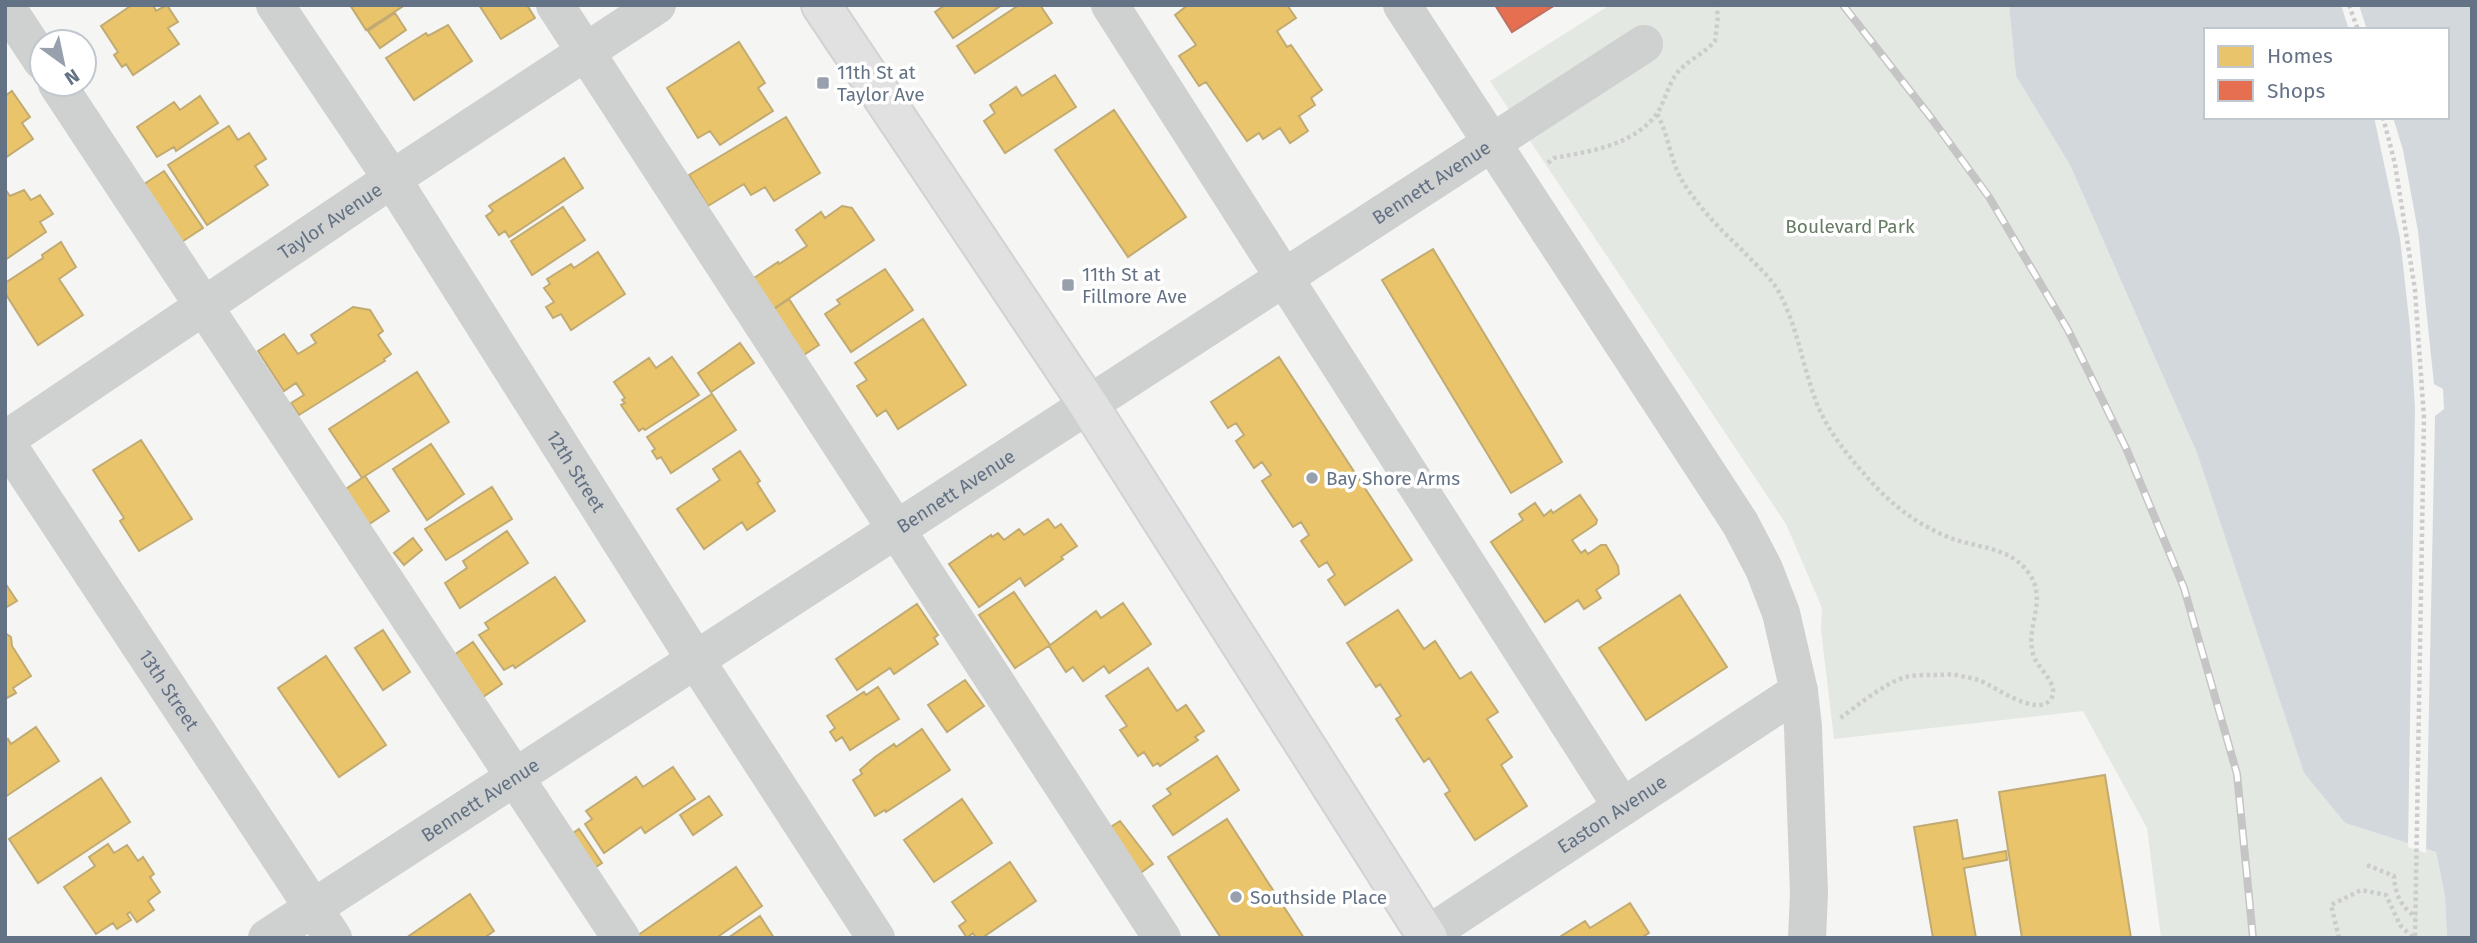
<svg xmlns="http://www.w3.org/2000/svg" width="2477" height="943" viewBox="0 0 2477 943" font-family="'Fira Sans',sans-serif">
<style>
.green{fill:#e4e8e2}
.water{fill:#d3d8dc;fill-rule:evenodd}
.pier{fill:#f5f5f4}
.homes{fill:#e9c46a;stroke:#c1ab72;stroke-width:2}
.shops{fill:#e76f51;stroke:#c07061;stroke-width:2}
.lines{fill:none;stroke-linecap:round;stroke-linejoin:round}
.major-casing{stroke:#d0d2d3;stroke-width:42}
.path{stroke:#cccccd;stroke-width:4.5;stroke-dasharray:3.5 3.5;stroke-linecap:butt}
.minor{stroke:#cfd0d0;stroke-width:38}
.major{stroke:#e1e1e2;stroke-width:38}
.rail-casing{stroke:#c5c5c6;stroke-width:8}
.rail{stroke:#fff;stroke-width:5;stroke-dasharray:16;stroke-linecap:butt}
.poi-dot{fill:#97a0ac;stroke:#fff;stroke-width:2.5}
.labels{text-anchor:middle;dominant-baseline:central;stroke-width:7;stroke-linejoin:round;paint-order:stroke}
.poi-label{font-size:19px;fill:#647285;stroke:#fff;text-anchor:start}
.street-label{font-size:19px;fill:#647285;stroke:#fff}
.park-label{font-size:19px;fill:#657c63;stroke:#fff}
</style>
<rect width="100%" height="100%" fill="#f5f5f4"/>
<path class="green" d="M1610 5H2009L2016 76 2070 165 2197 453 2304 773 2345 823 2436 852 2445 896 2447 938H2161L2147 828 2083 711 1834 739 1821 630 1822 608 1786 524 1490 81Z"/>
<path class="water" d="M2009 5H2472V938H2447L2445 896 2436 852 2345 823 2304 773 2197 453 2070 165 2016 76ZM2206 30H2447V117H2206Z"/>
<path class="pier" d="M2341 5H2359L2367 30H2349Z
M2374 117H2393L2403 150 2418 231 2434 384 2443 389 2444 409 2435 416 2426 853 2408 847 2415 408 2410 328 2400 238Z"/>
<path class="homes" d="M132 5H153L156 11 167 5 178 22 168 28 179 44 133 75 126 64 122 67 114 55 118 52 101 26Z
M350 5H405L366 30Z
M479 5H527L535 18 501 39Z
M945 5H1002L953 38 935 12Z
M1019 5H1040L1052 23 975 73 957 46Z
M1188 5H1287L1296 18 1277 31 1287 47 1291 45 1322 90 1311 98 1315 105 1299 116 1308 131 1290 143 1280 128 1263 139 1259 133 1247 141 1206 82 1199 86 1179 56 1196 45 1175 15Z
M395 13 406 30 380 48 368 31Z
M448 25 472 61 414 100 386 58 426 33 428 36Z
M739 42 765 83 758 88 773 111 720 145 710 131 698 138 667 88Z
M1055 75 1076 107 1005 153 984 121 995 113 990 105 1016 87 1022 96Z
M12 91 30 117 22 123 33 139 5 158V96Z
M200 96 218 123 176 151 174 147 157 157 137 127 174 102 180 110Z
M1114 110 1186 217 1128 257 1055 150Z
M786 117 820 173 774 201 765 187 751 195 744 184 708 206 689 175Z
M229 126 238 140 249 133 266 159 255 166 268 185 207 225 168 165Z
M564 158 583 188 509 237 505 231 499 235 486 216 493 211 489 206Z
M164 171 203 228 174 247 135 190Z
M5 189 10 196 24 190 31 200 40 195 53 214 40 222 46 232 5 260Z
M842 206 852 208 874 240 766 314 745 284 778 262 779 264 807 246 796 230 821 212 825 218Z
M563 207 585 240 532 275 511 241Z
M61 242 76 267 59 279 83 315 38 345 5 293V283L43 258 42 255Z
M1433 249 1562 462 1511 493 1382 280Z
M598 252 625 294 571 330 561 314 553 318 546 307 554 302 544 288 550 284 547 279 571 264 574 268Z
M885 269 913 310 851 352 825 314 840 304 837 300Z
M789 299 819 345 796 360 767 314Z
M353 307 370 310 383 331 378 335 391 354 384 359 385 361 299 415 291 403 304 395 296 383 284 391 258 351 284 334 298 354 316 343 311 335Z
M923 319 966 385 898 429 886 410 877 416 857 386 867 380 855 363Z
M740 343 754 363 711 392 698 373Z
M672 357 699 395 645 430 643 428 639 431 621 405 625 403 622 400 625 398 614 382 649 358 656 368Z
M1279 357 1412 560 1345 605 1328 580 1335 575 1327 562 1319 567 1301 541 1309 535 1301 522 1293 527 1262 481 1271 475 1262 462 1254 468 1236 441 1244 435 1236 423 1228 428 1211 402Z
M417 372 449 422 362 478 329 429Z
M712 394 736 430 671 473 661 457 657 459 652 451 655 449 647 437Z
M141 440 192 519 139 551 120 521 124 518 93 470Z
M431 444 464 494 427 520 393 469Z
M740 451 760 481 757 483 775 511 747 530 742 522 704 549 677 509 720 480 713 469Z
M365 476 389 511 357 532 334 497Z
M492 487 512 519 446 560 425 529Z
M1580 495 1597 520 1596 524 1572 540 1581 553 1585 550 1588 554 1601 545H1606L1618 566 1619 574 1596 590 1601 598 1584 609 1578 600 1545 622 1491 542 1523 520 1519 514 1535 503 1544 516 1551 510 1553 513Z
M1048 519 1055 528 1061 524 1077 546 1061 557 1063 559 1025 586 1020 578 979 607 949 564 991 535 992 537 998 533 1004 540 1019 529 1024 535Z
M507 531 528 563 460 608 445 583 467 568 463 561Z
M413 538 422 550 404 565 394 553Z
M555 577 585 621 515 668 513 665 504 670 479 635 489 629 485 623Z
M5 583 17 601 5 608Z
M1014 592 1050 645 1015 668 979 615Z
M1680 595 1727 667 1646 720 1599 648Z
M1123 603 1151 644 1109 673 1104 666 1083 681 1073 667 1066 672 1049 646 1096 611 1101 618Z
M917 604 938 635 934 638 938 644 894 674 890 668 857 690 836 659Z
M1398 610 1424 649 1435 641 1460 679 1471 672 1498 712 1487 719 1512 757 1501 765 1527 806 1475 840 1445 794 1450 791 1429 758 1424 762 1396 719 1401 716 1380 684 1376 687 1347 643Z
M383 630 410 672 383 690 355 648Z
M5 633 11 637 12 646 31 676 13 688 16 693 5 699Z
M473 642 502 684 470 706 441 664Z
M326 656 386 745 339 777 278 688Z
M1148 668 1177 711 1186 705 1204 731 1195 737 1198 740 1160 766 1158 763 1153 766 1144 752 1138 756 1120 730 1127 726 1106 696Z
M965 680 984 706 947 732 928 705Z
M878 687 899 719 850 750 842 737 836 741 830 732 835 728 827 716 864 692 866 695Z
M36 727 59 761 5 797V741L8 739 11 744Z
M922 729 950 770 886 812 885 810 875 816 853 780 862 774 860 770 875 757 894 744 896 747Z
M1217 756 1239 790 1173 835 1153 806 1171 794 1167 789Z
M673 767 695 799 645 833 641 827 604 853 585 824 592 819 586 811 636 777 643 787Z
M2105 775 2131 938H2022L1999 792Z
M101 778 130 822 38 883 9 839Z
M709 796 722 815 693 835 680 815Z
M962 799 992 843 934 882 904 840Z
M1227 819 1304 938H1221L1168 857Z
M1957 820 1963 859 2006 851 2007 860 1964 868 1976 938H1933L1914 827Z
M1120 821 1153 864 1129 881 1098 835Z
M579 829 602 863 582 876 560 842Z
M108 844 114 853 127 845 138 861 143 857 154 874 150 877 160 892 148 901 154 910 137 922 130 912 127 914 131 920 117 929 113 923 96 934 64 887 95 866 89 857Z
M1010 862 1036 901 982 938H976L973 933 967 938 959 926 966 921 952 902Z
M736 867 762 906 716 938H634Z
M470 894 494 931 484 938H406Z
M1630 903 1649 933 1641 938H1558L1585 921 1590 928Z
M760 916 774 938H728Z"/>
<path class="shops" d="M1495 5H1555L1512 32Z"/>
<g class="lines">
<defs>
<path id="major" d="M821 5 1088 404 1428 938"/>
</defs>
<use href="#major" class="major-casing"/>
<path class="path" d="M2349 5 2358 30
M1657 114C1671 139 1669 165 1689 191 1704 213 1723 232 1742 250 1755 264 1771 277 1780 294 1798 329 1803 368 1817 404 1829 434 1853 462 1875 486 1896 508 1919 525 1948 537 1975 548 2009 546 2028 572 2049 600 2025 626 2033 654 2036 668 2062 685 2050 700 2037 717 1995 687 1979 680 1972 678 1965 677 1958 675 1950 674 1941 675 1932 675 1924 675 1913 675 1906 677 1884 683 1857 706 1839 719
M2383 117 2395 164 2415 290 2424 418 2415 938
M1548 163 1554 158C1591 151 1631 146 1656 115 1664 104 1667 88 1675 76 1685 61 1703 55 1715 41L1718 16 1716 5
M2367 865 2394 876C2395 894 2401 907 2416 917
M2339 938 2331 905 2361 890 2386 895 2400 925 2413 938"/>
<g class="minor">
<path d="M5 5 42 61"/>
<path id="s1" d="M275 5 392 179 695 659 876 938"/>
<path d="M555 5 1162 938"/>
<path d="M1110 5 1622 807"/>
<path d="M1402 5 1740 523 1764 569 1781 613 1799 691 1803 727 1809 893 1807 938"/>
<path d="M57 84 621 938"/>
<path id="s2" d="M5 440 392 179 657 5"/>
<path id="s3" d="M5 441 333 938"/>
<path id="s4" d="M267 938 1644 44"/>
<path id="s5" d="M1423 938 1799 691"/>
</g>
<use href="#major" class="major"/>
<defs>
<path id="rail" d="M1843 5 1932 119 1989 197 2068 330 2126 448 2184 588 2237 774 2253 938"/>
</defs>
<use href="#rail" class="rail-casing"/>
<use href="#rail" class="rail"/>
</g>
<g class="poi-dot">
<rect x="816" y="76" width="14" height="14" rx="3.5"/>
<rect x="1061" y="278" width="14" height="14" rx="3.5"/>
<circle cx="1312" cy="478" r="7"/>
<circle cx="1236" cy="897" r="7"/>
</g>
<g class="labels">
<g class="poi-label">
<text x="837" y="72">11th St at<tspan x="837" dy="22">Taylor Ave</tspan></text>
<text x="1082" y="274">11th St at<tspan x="1082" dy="22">Fillmore Ave</tspan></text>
<text x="1326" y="478">Bay Shore Arms</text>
<text x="1250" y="897">Southside Place</text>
</g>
<g class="street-label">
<text stroke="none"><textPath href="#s4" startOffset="1388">Bennett Avenue</textPath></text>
<text stroke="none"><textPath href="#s2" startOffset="392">Taylor Avenue</textPath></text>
<text stroke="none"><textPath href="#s1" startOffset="555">12th Street</textPath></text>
<text stroke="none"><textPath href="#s4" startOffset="821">Bennett Avenue</textPath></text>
<text stroke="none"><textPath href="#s3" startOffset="298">13th Street</textPath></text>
<text stroke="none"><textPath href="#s4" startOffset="254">Bennett Avenue</textPath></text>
<text stroke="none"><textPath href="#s5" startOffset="226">Easton Avenue</textPath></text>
</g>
<g class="park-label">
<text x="1850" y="226">Boulevard Park</text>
</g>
</g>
<rect width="2477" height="943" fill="none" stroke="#647285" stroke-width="14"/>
<rect x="2204" y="28" width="245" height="91" fill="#ffffff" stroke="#c1c7ce" stroke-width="2"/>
<rect x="2218" y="46" width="35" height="21" fill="#e9c46a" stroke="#c1c7ce" stroke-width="2"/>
<text x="2267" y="63" font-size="21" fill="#647285">Homes</text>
<rect x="2218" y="80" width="35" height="21" fill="#e76f51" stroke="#c1c7ce" stroke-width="2"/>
<text x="2267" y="98" font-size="21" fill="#647285">Shops</text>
<g transform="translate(63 63) rotate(147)"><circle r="33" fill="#ffffff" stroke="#c1c7ce" stroke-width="2"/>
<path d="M0-5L12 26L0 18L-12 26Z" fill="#97a0ac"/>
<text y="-10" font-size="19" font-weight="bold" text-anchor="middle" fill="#647285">N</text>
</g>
</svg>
